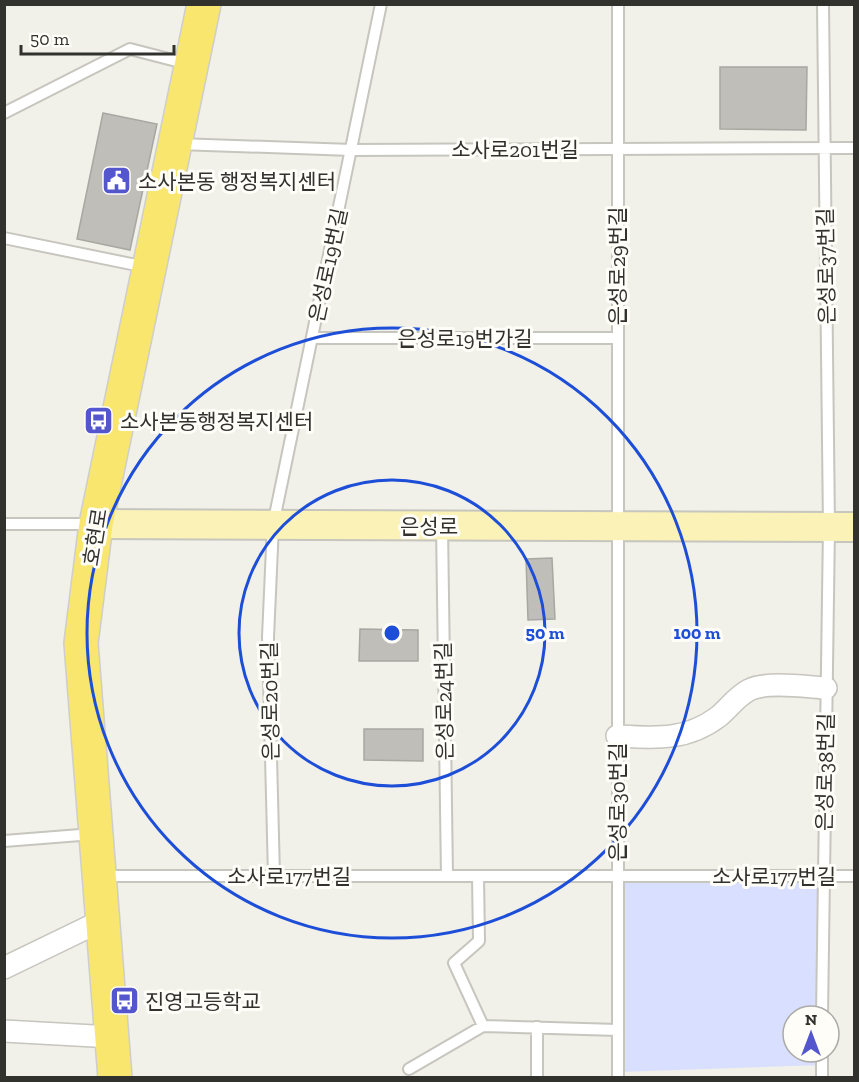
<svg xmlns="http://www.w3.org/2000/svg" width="859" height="1082" viewBox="0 0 859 1082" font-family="'Zilla Slab','Noto Sans KR',serif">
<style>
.green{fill:#d9dffe}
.building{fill:#bfbeb8;stroke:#a8a7a1;stroke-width:1.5}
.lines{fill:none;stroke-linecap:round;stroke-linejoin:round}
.lane-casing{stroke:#c6c5be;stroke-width:14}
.street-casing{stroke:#c6c5be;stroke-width:24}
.secondary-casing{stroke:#c6c5be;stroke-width:32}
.primary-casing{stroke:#cececd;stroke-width:36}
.lane{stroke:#fff;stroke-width:10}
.street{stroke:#fff;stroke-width:21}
.secondary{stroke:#fbf2b7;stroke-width:28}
.primary{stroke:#f8e66e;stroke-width:33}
.ring{fill:none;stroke:#1d4ed8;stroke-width:3}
.labels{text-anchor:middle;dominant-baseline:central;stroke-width:6;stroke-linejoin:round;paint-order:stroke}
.street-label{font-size:21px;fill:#31312e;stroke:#fefdf7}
.poi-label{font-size:21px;fill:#31312e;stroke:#fefdf7;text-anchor:start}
.centre{fill:#1d4ed8;stroke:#fefdf7;stroke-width:3}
.ring-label{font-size:18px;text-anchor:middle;font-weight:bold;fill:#1d4ed8;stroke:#fefdf7;stroke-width:6;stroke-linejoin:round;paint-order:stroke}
</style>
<rect width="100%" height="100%" fill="#f1f0e9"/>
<path class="green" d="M617 876H823L822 1016H793V1052H822V1065L618 1072Z"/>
<path class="building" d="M720 67H807L806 130 720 129Z
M103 113 157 124 130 250 77 239Z
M552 558 555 619 528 620 526 559Z
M360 629 418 630V661H359Z
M364 729H423V761L364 760Z"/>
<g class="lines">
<defs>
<path id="lane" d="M618 4V1078
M4 113 130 49 188 64
M178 144 352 150 854 148
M4 238 146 267
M313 338H617
M4 524H92
M442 526 447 876
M4 841 93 834
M102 876H854
M274 876 268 637 273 525 381 4
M478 876 479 941 454 963 483 1026
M822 1016 829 527 823 4
M537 1027V1078
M409 1069 483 1026 618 1030
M822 1078V1052"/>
<path id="street" d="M617 736C655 738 686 741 718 717 728 709 737 696 749 690 766 681 807 687 826 688
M4 968 103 920
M4 1031 112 1037"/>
<path id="secondary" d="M96 524 854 527"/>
<path id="primary" d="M115 1078 81 643 96 524 204 4"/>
</defs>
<use href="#lane" class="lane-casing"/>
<use href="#street" class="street-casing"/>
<use href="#secondary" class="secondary-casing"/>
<use href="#primary" class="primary-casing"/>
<use href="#lane" class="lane"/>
<use href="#street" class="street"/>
<use href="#secondary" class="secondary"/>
<use href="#primary" class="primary"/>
</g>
<g class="ring">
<circle cx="392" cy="633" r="153"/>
<circle cx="392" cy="633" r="305"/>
</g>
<defs>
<symbol id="civic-square" viewBox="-11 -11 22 22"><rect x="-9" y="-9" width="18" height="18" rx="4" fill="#5356cd" stroke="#fefdf7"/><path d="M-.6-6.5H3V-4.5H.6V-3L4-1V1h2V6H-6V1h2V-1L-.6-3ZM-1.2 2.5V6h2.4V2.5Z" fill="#fff"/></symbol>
<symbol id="bus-square" viewBox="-11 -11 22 22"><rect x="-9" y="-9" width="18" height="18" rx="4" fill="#5356cd" stroke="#fefdf7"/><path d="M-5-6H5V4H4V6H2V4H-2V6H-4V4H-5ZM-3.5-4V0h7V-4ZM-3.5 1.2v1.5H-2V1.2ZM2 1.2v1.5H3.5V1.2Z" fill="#fff"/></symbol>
</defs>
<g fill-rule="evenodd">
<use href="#civic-square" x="100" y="164" width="33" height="33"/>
<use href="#bus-square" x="82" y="404" width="33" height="33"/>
<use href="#bus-square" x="108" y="984" width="33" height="33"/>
</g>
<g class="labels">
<g class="street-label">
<text x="515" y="149">소사로201번길</text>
<text transform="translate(328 265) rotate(-78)">은성로19번길</text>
<text transform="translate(617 266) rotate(-90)">은성로29번길</text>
<text transform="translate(826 266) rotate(-91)">은성로37번길</text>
<text x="465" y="338">은성로19번가길</text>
<text x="429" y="526">은성로</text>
<text transform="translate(95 537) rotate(-81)">호현로</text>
<text transform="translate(270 701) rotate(-91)">은성로20번길</text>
<text transform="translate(444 701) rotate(-91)">은성로24번길</text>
<text transform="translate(825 772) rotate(-89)">은성로38번길</text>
<text transform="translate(617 802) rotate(-90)">은성로30번길</text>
<text x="289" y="876">소사로177번길</text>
<text x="774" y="876">소사로177번길</text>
</g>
<g class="poi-label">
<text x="138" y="181">소사본동 행정복지센터</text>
<text x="120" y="421">소사본동행정복지센터</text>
<text x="145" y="1001">진영고등학교</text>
</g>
</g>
<circle cx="392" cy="633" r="9" class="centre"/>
<g class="ring-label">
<text x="545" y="639">50 m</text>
<text x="697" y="639">100 m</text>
</g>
<rect width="859" height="1082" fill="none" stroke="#31312e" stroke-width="12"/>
<g transform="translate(811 1034)"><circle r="28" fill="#fefdf7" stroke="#acaba7" stroke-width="1.5"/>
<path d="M0-4.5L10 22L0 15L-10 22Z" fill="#5356cd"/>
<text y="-9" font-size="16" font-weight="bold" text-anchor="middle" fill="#31312e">N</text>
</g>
<path d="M21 45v9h153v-9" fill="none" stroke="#31312e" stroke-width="3"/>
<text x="30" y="45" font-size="18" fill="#31312e" stroke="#fefdf7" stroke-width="4.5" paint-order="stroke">50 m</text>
</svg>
